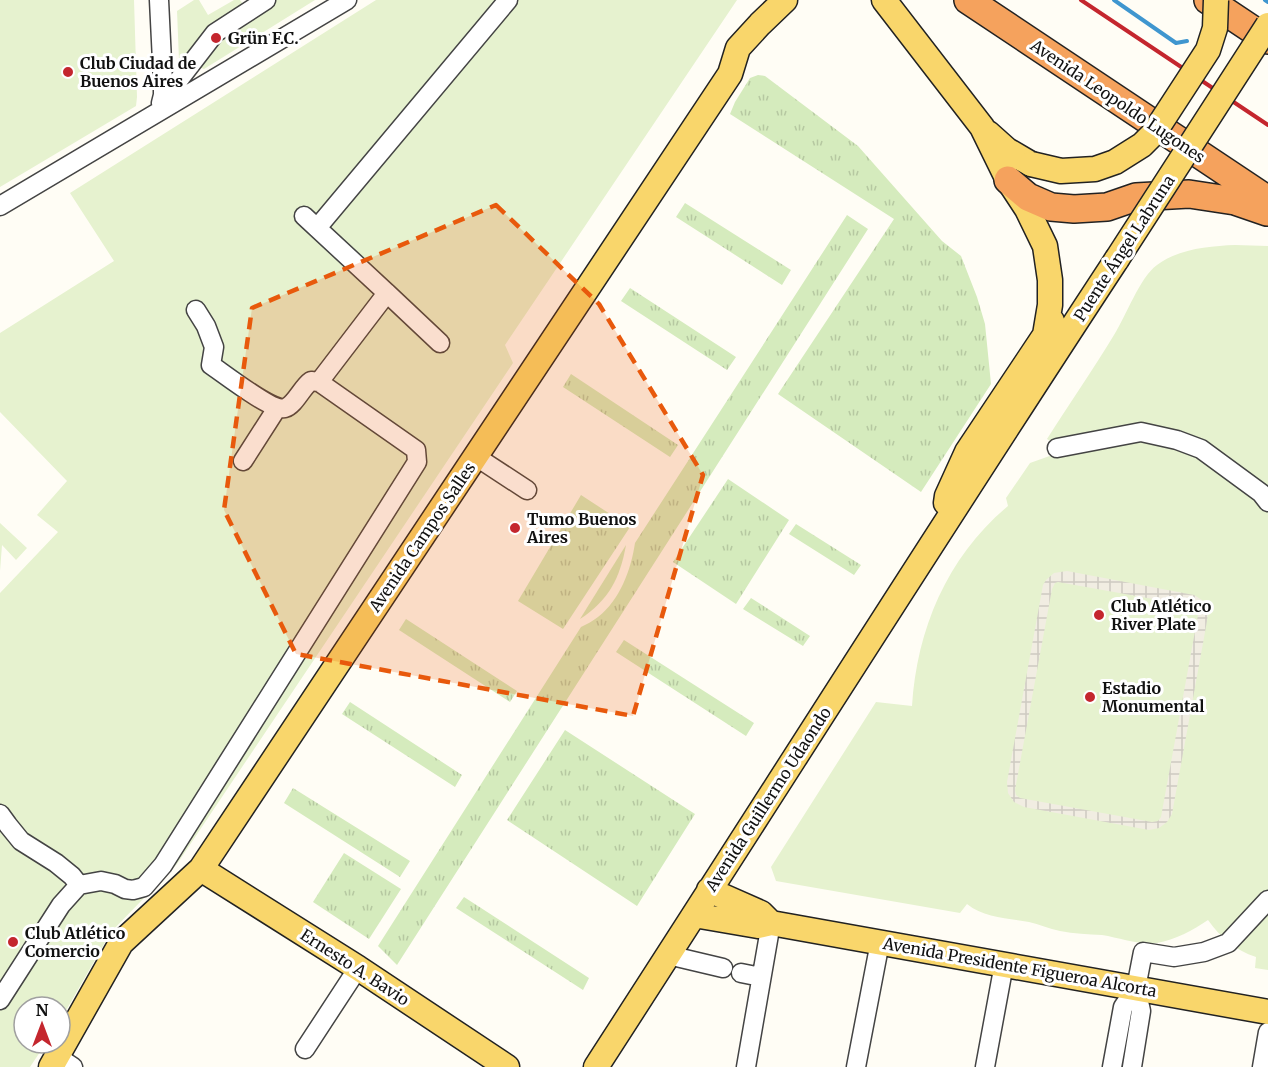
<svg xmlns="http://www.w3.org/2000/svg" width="1268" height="1067" viewBox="0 0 1268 1067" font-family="Merriweather,serif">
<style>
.grass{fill:#d5ebbd}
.park{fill:url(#park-tufts)}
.pitch{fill:#e6f2cf}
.plaza{fill:url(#plaza-grid);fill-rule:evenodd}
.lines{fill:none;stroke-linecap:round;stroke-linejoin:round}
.stream{stroke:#3f96cf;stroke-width:4}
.minor-casing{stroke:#444;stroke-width:21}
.major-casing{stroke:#222;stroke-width:27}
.highway-casing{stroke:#222;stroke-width:30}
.minor{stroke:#fff;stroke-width:18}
.major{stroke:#f9d66b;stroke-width:24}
.highway{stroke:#f5a25d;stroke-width:27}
.rail{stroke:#c4262e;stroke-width:4}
.major-bridge-casing{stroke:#222;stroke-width:27;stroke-linecap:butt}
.major-bridge{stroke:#f9d66b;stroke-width:24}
.marked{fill:#e8590c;fill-opacity:0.2;stroke:#e8590c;stroke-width:4.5;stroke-dasharray:12 8;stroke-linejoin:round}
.poi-dot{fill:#c4262e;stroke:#fff;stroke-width:2}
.labels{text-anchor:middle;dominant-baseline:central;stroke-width:6;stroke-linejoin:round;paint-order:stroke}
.poi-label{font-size:16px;font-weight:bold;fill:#111;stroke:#fff;text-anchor:start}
.street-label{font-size:16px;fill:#111;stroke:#fff}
</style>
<defs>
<pattern id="park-tufts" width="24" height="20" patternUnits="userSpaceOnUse" patternTransform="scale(1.5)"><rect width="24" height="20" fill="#d5ebbd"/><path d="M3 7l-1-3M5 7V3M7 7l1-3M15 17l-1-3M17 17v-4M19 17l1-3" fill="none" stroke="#b6c8a1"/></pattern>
<pattern id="plaza-grid" width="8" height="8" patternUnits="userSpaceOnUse" patternTransform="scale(1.5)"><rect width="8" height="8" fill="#f1ede2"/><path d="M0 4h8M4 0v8" fill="none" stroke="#cecac1"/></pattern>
</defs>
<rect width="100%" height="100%" fill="#fffdf5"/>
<path class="grass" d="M626 545C620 578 609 600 580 619Z"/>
<path class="park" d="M758 75 765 76 858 146 942 241 961 256 977 297 985 324 991 384 921 492 778 394 894 219 730 114 735 102 750 78Z
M685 203 791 270 782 285 676 217Z
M847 215 868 229 397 965 378 946 581 627C587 624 593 621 598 617 620 600 631 570 635 543Z
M630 288 736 357 727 370 621 301Z
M571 374 678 445 670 457 563 387Z
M728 479 789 520 736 604 673 562Z
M581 495 630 527 563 629 518 601Z
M796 524 861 565 854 575 789 534Z
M751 598 810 636 803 646 743 609Z
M406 619 517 691 510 702 399 630Z
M624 640 754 723 746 736 616 652Z
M350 702 462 775 455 787 342 714Z
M565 730 695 814 637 906 507 820Z
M293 788 410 861 400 877 284 803Z
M344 853 401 889 369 939 313 902Z
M464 897 589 978 583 990 456 908Z"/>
<path class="pitch" d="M0 0H134L137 97 136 106 0 187Z
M194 0H199L208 15 234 0H240L243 4 249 0H315L204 69 179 60 177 11Z
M376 0H737L505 345 513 363 177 864 111 932 60 1021V1007H24V1043H46L30 1067H0V593L58 532 37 515 67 481 0 412V333L114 261 70 193Z
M1235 245 1268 246V970L1255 968 1256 957C1235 950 1221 938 1208 920 1193 930 1175 940 1157 943 1139 945 1120 938 1102 935 1088 934 1074 934 1060 931 1049 929 1039 924 1029 922 1008 918 984 918 967 904L960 913 776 881 771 867 876 702 912 706C917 628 948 556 1008 506L1006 498 1030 463 1058 453 1055 444 1047 439C1069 404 1093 370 1114 335 1126 316 1140 277 1157 265 1178 249 1209 246 1235 245Z
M0 523 27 548 16 560 2 545 0 571Z"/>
<path class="plaza" d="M1067 571 1194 595 1202 600 1207 607 1208 611 1207 621 1172 814 1167 822 1159 828 1149 830 1024 807 1014 802 1008 793 1007 782 1043 585 1046 580 1054 573ZM1058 582 1192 606 1197 609 1198 615 1161 817 1158 821 1152 822 1020 798 1016 795 1015 790 1052 589 1055 583Z"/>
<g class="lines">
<path class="stream" d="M1114 0 1176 43 1187 41
M1265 0 1268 2"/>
<defs>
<path id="minor" d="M159 0 163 82V95L161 103
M161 103 215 33 266 0
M0 206 347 0
M304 216 387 293
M317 228 508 0
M196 310 206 326 214 347 211 365C223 373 273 412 285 408 295 405 302 387 311 381L319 382
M1057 448 1141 432 1177 440 1201 449 1261 493 1268 502
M475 456 527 490
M243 461 277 408
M0 814 8 825 21 841 56 863 72 876 79 885
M668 955 723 968
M741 973 761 977
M0 1000 61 905 79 885 101 881 115 884 125 889 133 890 144 887 163 865 417 462 416 450 319 382 387 293 440 343
M305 1049 358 968
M58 1057 73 1067
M746 1067 771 923
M856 1067 880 942
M985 1067 1004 964
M1112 1067 1123 1007 1136 988
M1132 1067 1141 1011 1136 988 1143 952 1174 957 1204 952 1228 943 1268 900
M1262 1067 1268 1032"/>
<path id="major" d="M884 0 982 127 1008 180 1027 209 1045 246 1050 280V305L1045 335
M988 133 1007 150 1031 164
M946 503 947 496 967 452 1045 335 1052 321
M201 869 358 968 507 1067
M709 890 761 913 771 923
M694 915 758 926 771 923 1268 1012
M51 1067 121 943 201 869 730 74 738 48 760 24 785 0
M596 1067C770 798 941 527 1117 259"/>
<path id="highway" d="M968 0 1268 200
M1208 0 1268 40
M1008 180 1028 197 1051 207 1074 209 1107 207 1136 197 1189 194 1235 201 1267 212"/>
</defs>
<use href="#minor" class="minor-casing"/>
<use href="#major" class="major-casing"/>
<use href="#highway" class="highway-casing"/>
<use href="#minor" class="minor"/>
<use href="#major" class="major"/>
<use href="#highway" class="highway"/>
<path class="rail" d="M1081 0 1268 125"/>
<defs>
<path id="major-bridge" d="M1031 164 1061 171 1095 169 1115 162 1142 145 1154 133 1208 50 1215 28 1216 0
M1117 259 1268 25"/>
</defs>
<use href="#major-bridge" class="major-bridge-casing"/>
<use href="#major-bridge" class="major-bridge"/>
</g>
<path class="marked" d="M496 205 599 304 703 475 633 716 296 654 224 510 252 308Z"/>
<g class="poi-dot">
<circle cx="216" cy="38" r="6"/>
<circle cx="68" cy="72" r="6"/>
<circle cx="515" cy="528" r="6"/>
<circle cx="1099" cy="615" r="6"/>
<circle cx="1090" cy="697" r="6"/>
<circle cx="13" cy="942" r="6"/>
</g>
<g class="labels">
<g class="poi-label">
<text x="228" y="38">Grün F.C.</text>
<text x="80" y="63">Club Ciudad de<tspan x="80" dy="18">Buenos Aires</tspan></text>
<text x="527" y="519">Tumo Buenos<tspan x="527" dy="18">Aires</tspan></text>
<text x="1111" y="606">Club Atlético<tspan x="1111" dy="18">River Plate</tspan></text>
<text x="1102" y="688">Estadio<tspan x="1102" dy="18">Monumental</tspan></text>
<text x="25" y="933">Club Atlético<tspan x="25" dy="18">Comercio</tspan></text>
</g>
<g class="street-label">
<text transform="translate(1118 101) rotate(34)">Avenida Leopoldo Lugones</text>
<text transform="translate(1124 248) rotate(-57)">Puente Ángel Labruna</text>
<text transform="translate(422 537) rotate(-56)">Avenida Campos Salles</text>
<text transform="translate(768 799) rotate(-57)">Avenida Guillermo Udaondo</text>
<text transform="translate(355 967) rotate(33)">Ernesto A. Bavio</text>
<text transform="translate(1020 967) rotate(10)">Avenida Presidente Figueroa Alcorta</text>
</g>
</g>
<g transform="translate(42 1025)"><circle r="28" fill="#ffffff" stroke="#a0a0a0" stroke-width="1.5"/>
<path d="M0-4.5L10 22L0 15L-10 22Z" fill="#c4262e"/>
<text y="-9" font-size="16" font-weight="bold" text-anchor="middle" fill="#111111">N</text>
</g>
</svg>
